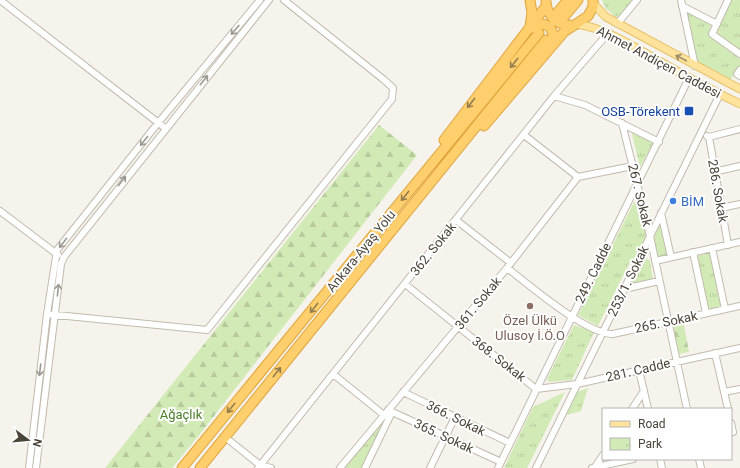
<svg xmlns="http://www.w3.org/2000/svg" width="740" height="468" viewBox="0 0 740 468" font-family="Roboto,sans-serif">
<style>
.forest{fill:url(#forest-firs)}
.park{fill:url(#park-tufts)}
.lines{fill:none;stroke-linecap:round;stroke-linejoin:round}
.minor-casing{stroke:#c2bbae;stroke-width:8}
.major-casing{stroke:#e6c16a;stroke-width:9}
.highway-casing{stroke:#e0a43c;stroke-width:11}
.minor{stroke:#fff;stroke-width:6}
.major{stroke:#ffe39c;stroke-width:7}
.highway{stroke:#ffcf6e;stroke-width:9}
.oneway{stroke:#9c9892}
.oneway2{stroke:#9c8c66}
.oneway3{stroke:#937c4e}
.transit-dot{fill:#1a4fb4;stroke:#fff;stroke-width:1.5}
.shop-dot{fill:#3f7fe0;stroke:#fff;stroke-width:1.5}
.education-dot{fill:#8d6e63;stroke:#fff;stroke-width:1.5}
.labels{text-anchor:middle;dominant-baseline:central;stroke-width:4;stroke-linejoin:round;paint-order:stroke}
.street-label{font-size:13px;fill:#4b4439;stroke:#fff}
.transit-label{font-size:13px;fill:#164399;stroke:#fff;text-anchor:end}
.shop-label{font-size:13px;fill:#366cbe;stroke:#fff;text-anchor:start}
.education-label{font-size:13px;fill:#785e54;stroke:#fff}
.park-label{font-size:13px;fill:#4a7f2a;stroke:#fff}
</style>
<defs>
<pattern id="forest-firs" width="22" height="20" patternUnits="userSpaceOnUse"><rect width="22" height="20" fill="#d2eab5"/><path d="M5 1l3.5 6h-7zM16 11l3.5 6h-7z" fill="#b6ca9c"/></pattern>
<pattern id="park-tufts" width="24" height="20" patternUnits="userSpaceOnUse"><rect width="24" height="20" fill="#d2eab5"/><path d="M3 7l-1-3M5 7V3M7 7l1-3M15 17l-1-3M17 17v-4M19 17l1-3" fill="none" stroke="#b6ca9c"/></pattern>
</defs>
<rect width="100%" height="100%" fill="#f6f3ec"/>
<path class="forest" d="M379 125 417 155 200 434 172 468H105Z
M683 320 689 352 678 354 672 322Z"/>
<path class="park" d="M602 0H632L620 15 616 17 606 9Z
M731 0H740V51L715 32Z
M686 12 711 25 708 35 740 59V66L730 80 697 63Z
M631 130 654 142 640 167Z
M634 202H638L646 234V240L635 261 631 260 598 326 578 315Z
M661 222 667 255 658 257 654 237Z
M710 253 723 306 708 309 696 256Z
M644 257 650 261 653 279 631 284Z
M574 325 594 332 572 380 549 382 547 379Z
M588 388 581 411 566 415 577 392Z
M565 392 527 468H504L533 407Z
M383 420 384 422 362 468H343Z"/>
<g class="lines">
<defs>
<path id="minor" d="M0 0 165 128
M681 0 695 66
M728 0 712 34 740 54
M682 6 717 24
M617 24 637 0
M740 70 737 74 740 76
M554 96 585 105 659 142
M622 123 650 236 687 409
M524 135 578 177
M707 136 709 137 740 129
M709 137 728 245
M714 172 740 166
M721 208 740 204
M0 211 58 255
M661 213 671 257
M456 220 511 263
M712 248 725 309
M693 252 706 313
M655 261 740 242
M507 268C528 284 587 335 613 334L740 306
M405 284 536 389 577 384 740 348
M624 289 659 281
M47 314 207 330 392 99 393 88 383 79 284 0
M715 353 728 409
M639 370 648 409
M333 374 384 415
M403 392 510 443
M724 392 740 389
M632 409 644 391
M388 410 501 462
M731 423 733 432
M225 437 260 465
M660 459 662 468
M699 459 701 468
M261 467 260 465 271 468
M595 467 603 455
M29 468 47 314 57 250 158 123 260 0
M36 468 61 264 64 257 269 0
M258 468 554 96 609 32
M340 468 507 268 578 177 633 166
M365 468 392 412
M430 468 455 417
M498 468 689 78
M536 468 720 94
M592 468 633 459"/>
<path id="major" d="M593 3 606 17 740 89
M577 24C608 29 634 47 661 62 687 77 713 91 740 104"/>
<path id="highway" d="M530 0 532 13 530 26
M546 2C547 17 559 27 575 25
M557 13 568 0
M563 18 578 0
M529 29 543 24 550 27 553 34 552 45
M484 126 564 32 588 16 593 7V0
M444 140 546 6
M182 468 539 33
M200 468 546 40"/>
</defs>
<use href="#minor" class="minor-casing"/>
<use href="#major" class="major-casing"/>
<use href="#highway" class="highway-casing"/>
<use href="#minor" class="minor"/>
<use href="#major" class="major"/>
<use href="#highway" class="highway"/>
</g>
<defs><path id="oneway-shaft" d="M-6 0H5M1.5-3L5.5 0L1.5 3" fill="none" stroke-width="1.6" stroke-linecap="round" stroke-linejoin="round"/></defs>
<g class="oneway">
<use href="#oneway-shaft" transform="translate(235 30) rotate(130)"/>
<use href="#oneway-shaft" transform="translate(204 80) rotate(-51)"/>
<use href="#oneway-shaft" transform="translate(144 141) rotate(128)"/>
<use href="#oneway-shaft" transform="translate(122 181) rotate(-52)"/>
<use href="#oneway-shaft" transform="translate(63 243) rotate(128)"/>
<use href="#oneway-shaft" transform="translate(58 290) rotate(-84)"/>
<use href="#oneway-shaft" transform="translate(40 370) rotate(97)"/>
</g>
<use class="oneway2" href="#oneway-shaft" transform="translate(681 58) rotate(-152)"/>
<g class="oneway3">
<use href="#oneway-shaft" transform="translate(514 63) rotate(129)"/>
<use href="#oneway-shaft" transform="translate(471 103) rotate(128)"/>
<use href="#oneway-shaft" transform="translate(405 196) rotate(129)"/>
<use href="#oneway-shaft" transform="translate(314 308) rotate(129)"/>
<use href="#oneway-shaft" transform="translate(277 372) rotate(-51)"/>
<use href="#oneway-shaft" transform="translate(231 408) rotate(129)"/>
</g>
<rect class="transit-dot" x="684" y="106" width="10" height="10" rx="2"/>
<circle class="shop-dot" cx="673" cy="201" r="4"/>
<circle class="education-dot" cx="530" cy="306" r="4"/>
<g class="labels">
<g class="street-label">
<text transform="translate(659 62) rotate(28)">Ahmet Andiçen Caddesi</text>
<text transform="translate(718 191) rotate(80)">286. Sokak</text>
<text transform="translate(640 195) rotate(76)">267. Sokak</text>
<text transform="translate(433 249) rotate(-51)">362. Sokak</text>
<text transform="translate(361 251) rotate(-51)">Ankara-Ayaş Yolu</text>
<text transform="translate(593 273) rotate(-64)">249. Cadde</text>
<text transform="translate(628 281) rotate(-64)">253/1. Sokak</text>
<text transform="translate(478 303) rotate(-50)">361. Sokak</text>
<text transform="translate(666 322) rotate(-12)">265. Sokak</text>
<text transform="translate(499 359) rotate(38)">368. Sokak</text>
<text transform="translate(638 370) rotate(-13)">281. Cadde</text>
<text transform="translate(456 418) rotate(26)">366. Sokak</text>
<text transform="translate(444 436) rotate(25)">365. Sokak</text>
</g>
<g class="transit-label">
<text x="680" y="111">OSB-Törekent</text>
</g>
<g class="shop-label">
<text x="681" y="201">BİM</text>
</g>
<g class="education-label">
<text x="530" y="320">Özel Ülkü<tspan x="530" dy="15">Ulusoy İ.Ö.O</tspan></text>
</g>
<g class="park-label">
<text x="181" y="414">Ağaçlık</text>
</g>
</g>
<rect x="602" y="408" width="130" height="52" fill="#ffffff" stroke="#b7b4b0"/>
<rect x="610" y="421" width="20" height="6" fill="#ffe39c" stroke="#b7b4b0"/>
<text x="638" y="428" font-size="12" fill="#4b4439">Road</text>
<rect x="610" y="438" width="20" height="12" fill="url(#park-tufts)" stroke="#b7b4b0"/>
<text x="638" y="448" font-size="12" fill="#4b4439">Park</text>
<g transform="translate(28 440) rotate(106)" stroke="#ffffff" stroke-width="3" paint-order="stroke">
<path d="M0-3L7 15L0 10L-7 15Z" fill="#4b4439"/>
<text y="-6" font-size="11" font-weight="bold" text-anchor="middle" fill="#4b4439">N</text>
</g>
</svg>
